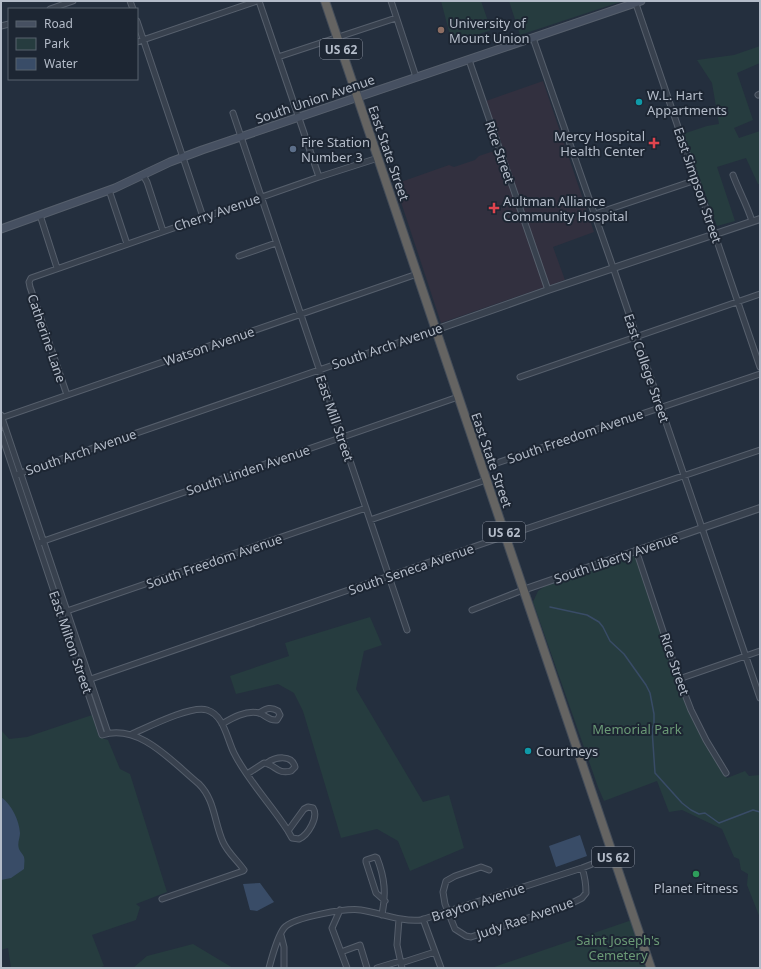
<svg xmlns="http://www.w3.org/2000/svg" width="761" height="969" viewBox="0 0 761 969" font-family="'Noto Sans',sans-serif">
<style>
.medical{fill:#32303f}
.green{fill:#263c3f}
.water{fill:#394c67}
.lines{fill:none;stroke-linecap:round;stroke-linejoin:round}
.stream{stroke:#394c67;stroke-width:1.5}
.minor-casing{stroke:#565f6c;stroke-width:7}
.tertiary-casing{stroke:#565f6c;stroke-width:8}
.secondary-casing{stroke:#565f6c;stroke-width:9}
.trunk-casing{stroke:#434c59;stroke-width:10}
.minor{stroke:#38414e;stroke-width:5}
.tertiary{stroke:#38414e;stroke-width:6}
.secondary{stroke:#465061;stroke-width:7}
.trunk{stroke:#656462;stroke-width:8}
.education-dot{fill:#8d6e63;stroke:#1d2633;stroke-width:1.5}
.culture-dot{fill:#0f9aa8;stroke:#1d2633;stroke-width:1.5}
.health-dot{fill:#e0444e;stroke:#1d2633;stroke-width:1.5}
.service-dot{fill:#5c6f8a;stroke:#1d2633;stroke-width:1.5}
.leisure-dot{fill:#2e9e5b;stroke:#1d2633;stroke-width:1.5}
.labels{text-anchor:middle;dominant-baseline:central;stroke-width:4;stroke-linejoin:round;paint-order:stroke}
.shield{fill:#1d2633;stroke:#878f9c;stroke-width:1}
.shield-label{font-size:12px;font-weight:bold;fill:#b4bcc9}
.poi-label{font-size:13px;fill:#b4bcc9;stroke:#1d2633;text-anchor:start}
.street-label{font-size:13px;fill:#b4bcc9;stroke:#1d2633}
.park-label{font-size:13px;fill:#6b9a76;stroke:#1d2633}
</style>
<rect width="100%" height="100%" fill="#242f3e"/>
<path class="medical" d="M543 81 594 232 553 247 565 280 441 323 395 184 449 165 454 167 475 160 479 156 503 148 486 101Z"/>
<path class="green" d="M441 1H481L491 30 452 43Z
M509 1H623L520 35Z
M760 46V63L737 73 753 120 734 128 739 138 760 131V184H758L746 158 717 167 735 221 717 226 683 134 707 126 719 124 712 83 697 60 734 55Z
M632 555 636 557C656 618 674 681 703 738 710 752 717 766 727 778L745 771 749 776 760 775V918L747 885 748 874 741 870 739 859 734 857 722 829 682 810 669 812 657 781 604 801 598 787 533 602 538 591 545 586Z
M370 617 382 645 364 651 356 689 423 802 449 795 464 848 410 871 398 841 377 829 341 838 303 711 294 693 278 684 236 694 230 676 289 656 285 643Z
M92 715 99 737 108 740 120 769 130 774 167 892 136 904 140 907 136 920 92 935 104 966 99 968H11L8 948 1 950V730L9 739 27 737Z
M632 920 648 968H491Z
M193 944 233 968H133L147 956Z"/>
<path class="water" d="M1 797C12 805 19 820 20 833 20 838 17 843 19 849 20 852 23 854 24 857 25 861 24 865 24 869L11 878 1 880Z
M580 835 587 856 556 867 549 846Z
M260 883 274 902 257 911 250 910 243 884Z"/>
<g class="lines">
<path class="stream" d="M550 607 587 615 599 622 603 627 610 641 624 654 646 685 650 693 654 714V724L652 729 655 773 682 803 691 810 699 814 705 813 719 823 753 810 760 812"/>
<defs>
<path id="minor" d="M130 1 133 9
M259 1 319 177
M391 1 416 77
M635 1 760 367
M50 9 73 1
M137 21 203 217
M1 26 9 24
M533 38 615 273 760 698
M137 42 257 1
M278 57 396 18
M469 60 548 290
M758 95 760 94
M233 113 407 630
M143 175 147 182 163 231
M733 175C739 191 747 205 752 221
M109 190 127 244
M595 214 696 180
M40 215 57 268
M239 256 276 243
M520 377 760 294
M67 395 30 287 29 282 31 278 319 177 378 158
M1 415 108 733
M1 418 417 274
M1 433 102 735C140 723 172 762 199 784 215 800 214 822 223 842 228 853 237 860 244 870L243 871 162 899
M482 468 760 374
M15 475 435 330
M370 520 486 480
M38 543 458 397
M636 550 679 679 691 710 706 740 726 773
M472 610 523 590
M64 612 366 508
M679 679 760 651
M85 681 505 536 760 450
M222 724C232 718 246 710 259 713 266 715 268 721 277 720L280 715 278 711C270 706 266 709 259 713
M132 734C148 727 191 705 207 710 224 715 227 739 234 753 248 781 271 804 288 831
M247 774 264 763C275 764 277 775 291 771L295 767C292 754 275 757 267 763
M308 807 313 808C319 817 308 835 299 839L292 838 288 831 304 809Z
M489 870 481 867 455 876 446 881 443 892 445 904 455 929 466 936 471 937 570 904 582 898 586 893C586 884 585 877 582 868
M340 910 332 928 347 968
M382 915C386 894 385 878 377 858L375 857 366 860V862L376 893 385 901
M399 919 397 945 402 968
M423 919 441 968
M281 935 284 947V968
M341 952 360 945 367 968
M401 963 435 952
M269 968C272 957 277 937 284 928 293 917 347 908 361 910 381 913 400 922 421 920L582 868 613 856
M377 968 400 961"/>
<path id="tertiary" d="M435 330 548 290 760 219
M523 590 760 508"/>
<path id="secondary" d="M1 229 115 188 170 162 202 150 641 1"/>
<path id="trunk" d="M325 1 651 968"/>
</defs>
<use href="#minor" class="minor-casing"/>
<use href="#tertiary" class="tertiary-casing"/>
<use href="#secondary" class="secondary-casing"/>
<use href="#trunk" class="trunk-casing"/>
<use href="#minor" class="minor"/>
<use href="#tertiary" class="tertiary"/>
<use href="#secondary" class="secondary"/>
<use href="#trunk" class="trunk"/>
</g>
<circle class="education-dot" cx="441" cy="30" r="4"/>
<g class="culture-dot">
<circle cx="639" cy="102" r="4"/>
<circle cx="528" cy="751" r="4"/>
</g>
<g class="health-dot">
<path d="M652 137h4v4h4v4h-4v4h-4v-4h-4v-4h4z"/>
<path d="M492 202h4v4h4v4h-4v4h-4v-4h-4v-4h4z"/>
</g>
<circle class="service-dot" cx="293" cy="149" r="4"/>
<circle class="leisure-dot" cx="696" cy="874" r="4"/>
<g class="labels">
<g class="shield">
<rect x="320" y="39" width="42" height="20" rx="3"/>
<rect x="483" y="522" width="42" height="20" rx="3"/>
<rect x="592" y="847" width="42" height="20" rx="3"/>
</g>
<g class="shield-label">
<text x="341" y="49">US 62</text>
<text x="504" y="532">US 62</text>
<text x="613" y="857">US 62</text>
</g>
<g class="poi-label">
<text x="449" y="23">University of<tspan x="449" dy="15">Mount Union</tspan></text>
<text x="647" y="95">W.L. Hart<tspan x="647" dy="15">Appartments</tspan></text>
<text x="645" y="136" text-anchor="end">Mercy Hospital<tspan x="645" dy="15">Health Center</tspan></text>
<text x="301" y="142">Fire Station<tspan x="301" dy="15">Number 3</tspan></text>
<text x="503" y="201">Aultman Alliance<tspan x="503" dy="15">Community Hospital</tspan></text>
<text x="536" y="751">Courtneys</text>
<text x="696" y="888" text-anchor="middle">Planet Fitness</text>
</g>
<g class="street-label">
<text transform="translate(315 99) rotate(-19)">South Union Avenue</text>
<text transform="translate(500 152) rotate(71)">Rice Street</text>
<text transform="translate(389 153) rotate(71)">East State Street</text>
<text transform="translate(698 185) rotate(71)">East Simpson Street</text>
<text transform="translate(217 212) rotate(-19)">Cherry Avenue</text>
<text transform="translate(47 338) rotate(71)">Catherine Lane</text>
<text transform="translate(209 346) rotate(-19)">Watson Avenue</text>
<text transform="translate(387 346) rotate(-19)">South Arch Avenue</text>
<text transform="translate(647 368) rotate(71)">East College Street</text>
<text transform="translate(335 418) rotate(71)">East Mill Street</text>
<text transform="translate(575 436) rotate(-19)">South Freedom Avenue</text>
<text transform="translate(81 452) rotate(-19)">South Arch Avenue</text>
<text transform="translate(492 460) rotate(71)">East State Street</text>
<text transform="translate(248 470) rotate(-19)">South Linden Avenue</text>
<text transform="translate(616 558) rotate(-19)">South Liberty Avenue</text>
<text transform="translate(214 561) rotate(-19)">South Freedom Avenue</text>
<text transform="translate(411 569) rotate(-19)">South Seneca Avenue</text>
<text transform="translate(71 642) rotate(71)">East Milton Street</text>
<text transform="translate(675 664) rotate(71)">Rice Street</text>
<text transform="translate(478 902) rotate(-18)">Brayton Avenue</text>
<text transform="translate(525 918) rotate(-19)">Judy Rae Avenue</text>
</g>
<g class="park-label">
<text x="637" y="729">Memorial Park</text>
<text x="618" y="940">Saint Joseph's<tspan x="618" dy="15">Cemetery</tspan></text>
</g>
</g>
<rect width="761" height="969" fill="none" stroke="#b4bcc9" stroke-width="4"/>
<rect x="8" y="8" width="130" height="72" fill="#1d2633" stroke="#59626f"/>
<rect x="16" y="21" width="20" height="6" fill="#465061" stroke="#59626f"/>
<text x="44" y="28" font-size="12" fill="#b4bcc9">Road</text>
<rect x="16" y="38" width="20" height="12" fill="#263c3f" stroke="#59626f"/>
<text x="44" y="48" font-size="12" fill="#b4bcc9">Park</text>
<rect x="16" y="58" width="20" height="12" fill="#394c67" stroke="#59626f"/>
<text x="44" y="68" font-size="12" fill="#b4bcc9">Water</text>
</svg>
